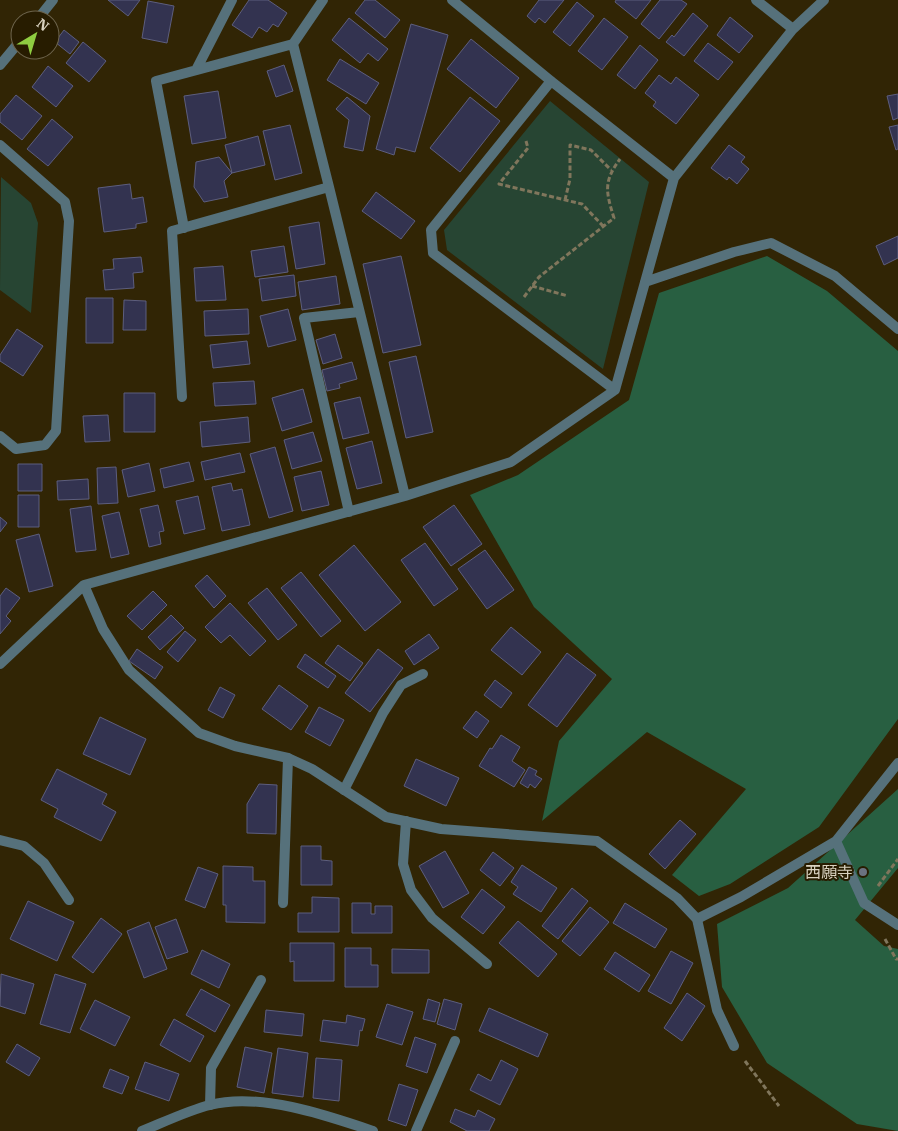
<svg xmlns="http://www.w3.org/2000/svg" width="898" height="1131" viewBox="0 0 898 1131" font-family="'IBM Plex Serif','Noto Sans JP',serif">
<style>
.green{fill:#274533}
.forest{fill:#285f41}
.building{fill:#333350;stroke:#5d5e7e}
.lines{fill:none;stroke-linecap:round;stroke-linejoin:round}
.path{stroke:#80765c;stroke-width:3;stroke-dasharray:5 2.5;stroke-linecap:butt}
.lane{stroke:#56717b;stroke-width:10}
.street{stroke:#56717b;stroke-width:10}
.worship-dot{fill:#6b7280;stroke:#271c00;stroke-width:2}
.labels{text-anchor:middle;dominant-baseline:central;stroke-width:4;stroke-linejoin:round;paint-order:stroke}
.poi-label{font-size:16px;fill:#d9d2c0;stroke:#271c00;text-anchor:end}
</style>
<rect width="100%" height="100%" fill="#312505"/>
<path class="green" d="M550 101 649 182 603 369 447 250 444 230Z
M1 177 31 203 38 223 31 313 0 290Z"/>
<path class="forest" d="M767 256 827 291 898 351V719L819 827 730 884 699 896 672 875 746 789 647 732 542 821 559 741 612 679 534 607 470 495 518 475 629 400 659 293Z
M898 789V868L855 920 884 946 898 949V1131L857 1124 767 1063 722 987 717 924 788 888Z"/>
<path class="building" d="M108 0H140L128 16Z
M249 0H268L287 13 278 27 273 24 267 32 259 27 252 38 232 25Z
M365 0H375L400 20 385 38 355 13Z
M539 0H564L545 23 539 18 535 23 527 16Z
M616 0H651L636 19 615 2Z
M660 0H681L687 4 659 39 641 24Z
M148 1 174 6 167 43 142 38Z
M577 2 594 16 570 46 553 32Z
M693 13 708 26 684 56 666 42 672 35 674 37Z
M730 17 753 36 739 53 717 35Z
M349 18 388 49 378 61 368 53 360 63 332 40Z
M604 18 628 37 602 70 578 51Z
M411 24 448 35 415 152 396 147 394 155 376 149Z
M64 30 79 42 70 54 55 42Z
M471 39 519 78 496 108 447 69Z
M83 42 106 61 89 82 66 63Z
M708 43 733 62 718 80 694 61Z
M640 45 658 60 635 89 617 75Z
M340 59 379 83 366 104 327 80Z
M284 65 293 91 276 97 267 71Z
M48 66 73 86 56 107 32 87Z
M659 75 671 84 676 77 699 95 676 124 653 106 656 102 645 93Z
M218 91 226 138 192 144 184 96Z
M898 94V118L893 120 887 96Z
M16 95 42 116 22 140 0 122V114Z
M347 97 370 116 363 151 344 147 349 120 336 109Z
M470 97 500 121 460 172 430 148Z
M52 119 73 137 48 166 27 149Z
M290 125 302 173 275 180 263 131Z
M898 125V149L896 150 889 127Z
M258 136 265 165 232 173 225 145Z
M729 145 745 157 741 162 749 169 737 184 729 177 727 180 711 168Z
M219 157 232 173 224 181 228 197 204 202 194 187 196 162Z
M130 184 132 199 143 197 147 222 136 224V228L104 232 98 188Z
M376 192 415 221 401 239 362 211Z
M319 222 325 264 296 269 289 227Z
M898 236V258L884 265 876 246Z
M284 246 288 272 255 277 251 251Z
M401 256 421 345 383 353 363 264Z
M141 257 143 272 133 273 134 288 105 290 103 270 114 269 113 259Z
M223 266 226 300 196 301 194 268Z
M294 275 296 296 262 301 259 279Z
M336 276 340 304 302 310 298 282Z
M86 298H113V343H86Z
M124 300 146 301V330H123Z
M248 309 249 334 205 336 204 311Z
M288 309 296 340 268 347 260 316Z
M17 329 43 346 23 376 0 361V355Z
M335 334 342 358 323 364 316 340Z
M247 341 250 364 213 368 210 345Z
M416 356 433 432 406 438 389 362Z
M352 362 357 379 339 384 340 388 327 391 322 370Z
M254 381 256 404 215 406 213 383Z
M303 389 312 422 282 431 272 398Z
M124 393H155V432H124Z
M360 397 369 433 343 439 334 403Z
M108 415 110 441 85 442 83 416Z
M248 417 250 442 202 447 200 422Z
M313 432 322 461 292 469 284 440Z
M372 441 382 483 357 489 346 448Z
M275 447 293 511 269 518 250 454Z
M240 453 245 472 205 480 201 462Z
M189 462 194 481 164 488 160 469Z
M149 463 155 491 128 497 122 470Z
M18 464H42V491H18Z
M116 467 118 503 98 504 97 468Z
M321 471 329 505 302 511 294 477Z
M88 479 89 499 58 500 57 481Z
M231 483 233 491 242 489 250 525 222 531 212 487Z
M18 495H39V527H18Z
M198 496 205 529 184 534 176 501Z
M158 505 164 531 159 532 161 544 149 547 140 509Z
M454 505 482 544 451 566 423 527Z
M91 506 96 550 76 552 70 509Z
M119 512 129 554 111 558 102 516Z
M0 517 7 523 0 532Z
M39 534 53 586 29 592 16 540Z
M425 543 458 589 434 606 401 560Z
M354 545 401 602 365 631 319 575Z
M485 550 514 590 487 609 458 569Z
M301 572 341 621 321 637 281 588Z
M207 575 226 596 214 608 195 586Z
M6 588 20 598 6 616 11 621 0 634V596Z
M267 588 297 625 278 640 248 603Z
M153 591 167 605 142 630 127 616Z
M230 603 266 641 250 656 230 635 221 643 205 627Z
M171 615 184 628 160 650 148 637Z
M511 627 541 652 522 675 491 650Z
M185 631 196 640 178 662 167 652Z
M429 634 439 648 414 665 405 651Z
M338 645 363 663 350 681 325 663Z
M137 649 163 667 155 679 129 661Z
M378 649 403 668 370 712 345 693Z
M567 653 596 675 557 727 528 705Z
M305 654 336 676 328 688 297 667Z
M495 680 512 693 501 708 484 695Z
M279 685 308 706 291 730 262 709Z
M220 687 235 695 223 718 208 710Z
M319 707 344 720 330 746 305 732Z
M476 711 489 721 477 738 463 728Z
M100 717 146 739 130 775 83 754Z
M501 735 520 747 512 761 525 770 514 787 479 766 490 748 492 749Z
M416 759 459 778 446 806 404 786Z
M529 767 537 771 535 775 542 779 535 788 530 784 528 788 520 783Z
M57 769 107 794 102 804 116 812 101 841 54 817 58 809 41 800Z
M259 784 277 785 276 834 247 833V804Z
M680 820 696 834 665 869 649 854Z
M301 846H321V860L332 861V885H301Z
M445 851 469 893 443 908 419 866Z
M493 852 514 868 500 886 480 870Z
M522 865 557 888 541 912 513 894 518 887 511 882Z
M223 866 253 867V881H265V923L226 922V905H223Z
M198 867 218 874 205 908 185 900Z
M572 888 588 901 558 939 542 926Z
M482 889 505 907 483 934 461 917Z
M312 897 339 898V932H298V913H312Z
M28 901 74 922 57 961 10 939Z
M352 903H371V914H375V906H392V933H352Z
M625 903 667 929 655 948 613 923Z
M590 907 609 922 580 956 562 941Z
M101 918 122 934 93 973 72 957Z
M176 919 188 952 167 959 155 927Z
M518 921 557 954 538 977 499 943Z
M149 922 167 969 144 978 127 931Z
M290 943H334V981H294V961L290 962Z
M345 948H371V965H378V987H345Z
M392 949 429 950V973H392Z
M202 950 230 964 219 988 191 974Z
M671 951 693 963 671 1004 648 991Z
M615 952 650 975 639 992 604 969Z
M1 974 34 984 25 1014 0 1006Z
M55 974 86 984 70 1033 40 1024Z
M201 989 230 1005 215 1032 186 1015Z
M687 993 705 1006 682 1041 664 1028Z
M428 999 440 1003 435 1022 423 1019Z
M444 999 462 1004 455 1030 437 1024Z
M95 1000 130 1017 115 1046 80 1029Z
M387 1004 413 1012 402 1045 376 1037Z
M489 1008 548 1034 538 1057 479 1031Z
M266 1010 304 1014 302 1036 264 1032Z
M347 1015 365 1019 362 1031 360 1030 358 1046 320 1041 323 1020 346 1023Z
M174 1019 204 1036 190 1062 160 1045Z
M415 1037 436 1044 427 1073 406 1066Z
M17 1044 40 1058 29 1076 6 1062Z
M245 1047 272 1053 264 1093 237 1087Z
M278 1048 308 1053 303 1097 272 1093Z
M316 1058 342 1060 339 1101 313 1098Z
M501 1060 518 1069 500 1105 470 1090 478 1074 491 1081Z
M145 1062 179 1074 169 1101 135 1089Z
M110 1069 129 1077 122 1094 103 1087Z
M399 1084 418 1090 406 1126 388 1120Z
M455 1109 475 1117 478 1110 495 1119 489 1131H467L450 1122Z"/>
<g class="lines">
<path class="path" d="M526 141 528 148 499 184 582 204 603 226
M565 200 570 179V145L591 150 611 170
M532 286 568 296
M524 297 539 277 614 218C606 192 603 182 620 159
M878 886 898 859
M885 939 896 959H898
M745 1061 779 1106"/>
<path class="lane" d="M344 790 383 713 401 685 423 674
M406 821 403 864 411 890 432 918 487 964
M0 840 24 846 44 863 69 900
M836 841 864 903 898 925
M283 903 288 758
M697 919 741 897 836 841 898 763
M210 1105 211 1068 261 980
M416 1131 455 1041"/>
<path class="street" d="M452 0 551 81 674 178
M756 0 793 29
M37 20 53 0
M0 65 20 41
M196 70 232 0
M551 81 431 230 433 253 615 390
M0 145 65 202 69 221 56 431 45 445 16 449 0 436
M329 187 405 496
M184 228 156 81 293 44
M645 282 734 252 771 243 835 276 898 329
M182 397 172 231 329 187 293 44 323 0
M349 512 304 318 359 312
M84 585 103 629 129 670 199 733 235 746 288 758 312 769 386 817 441 829 597 841 677 898 697 919 717 1010 734 1046
M0 664 84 585 405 496 511 462 615 390 674 178 793 29 824 0
M142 1131C162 1123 189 1110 210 1105 259 1092 326 1115 373 1131"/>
</g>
<circle class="worship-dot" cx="863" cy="872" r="5"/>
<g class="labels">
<g class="poi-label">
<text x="853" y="872">西願寺</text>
</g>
</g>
<g transform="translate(35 35) rotate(38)"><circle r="24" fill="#271c00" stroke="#6e654d"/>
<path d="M0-4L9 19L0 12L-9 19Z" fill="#90cd41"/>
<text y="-8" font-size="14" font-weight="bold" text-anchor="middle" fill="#d9d2c0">N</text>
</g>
</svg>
